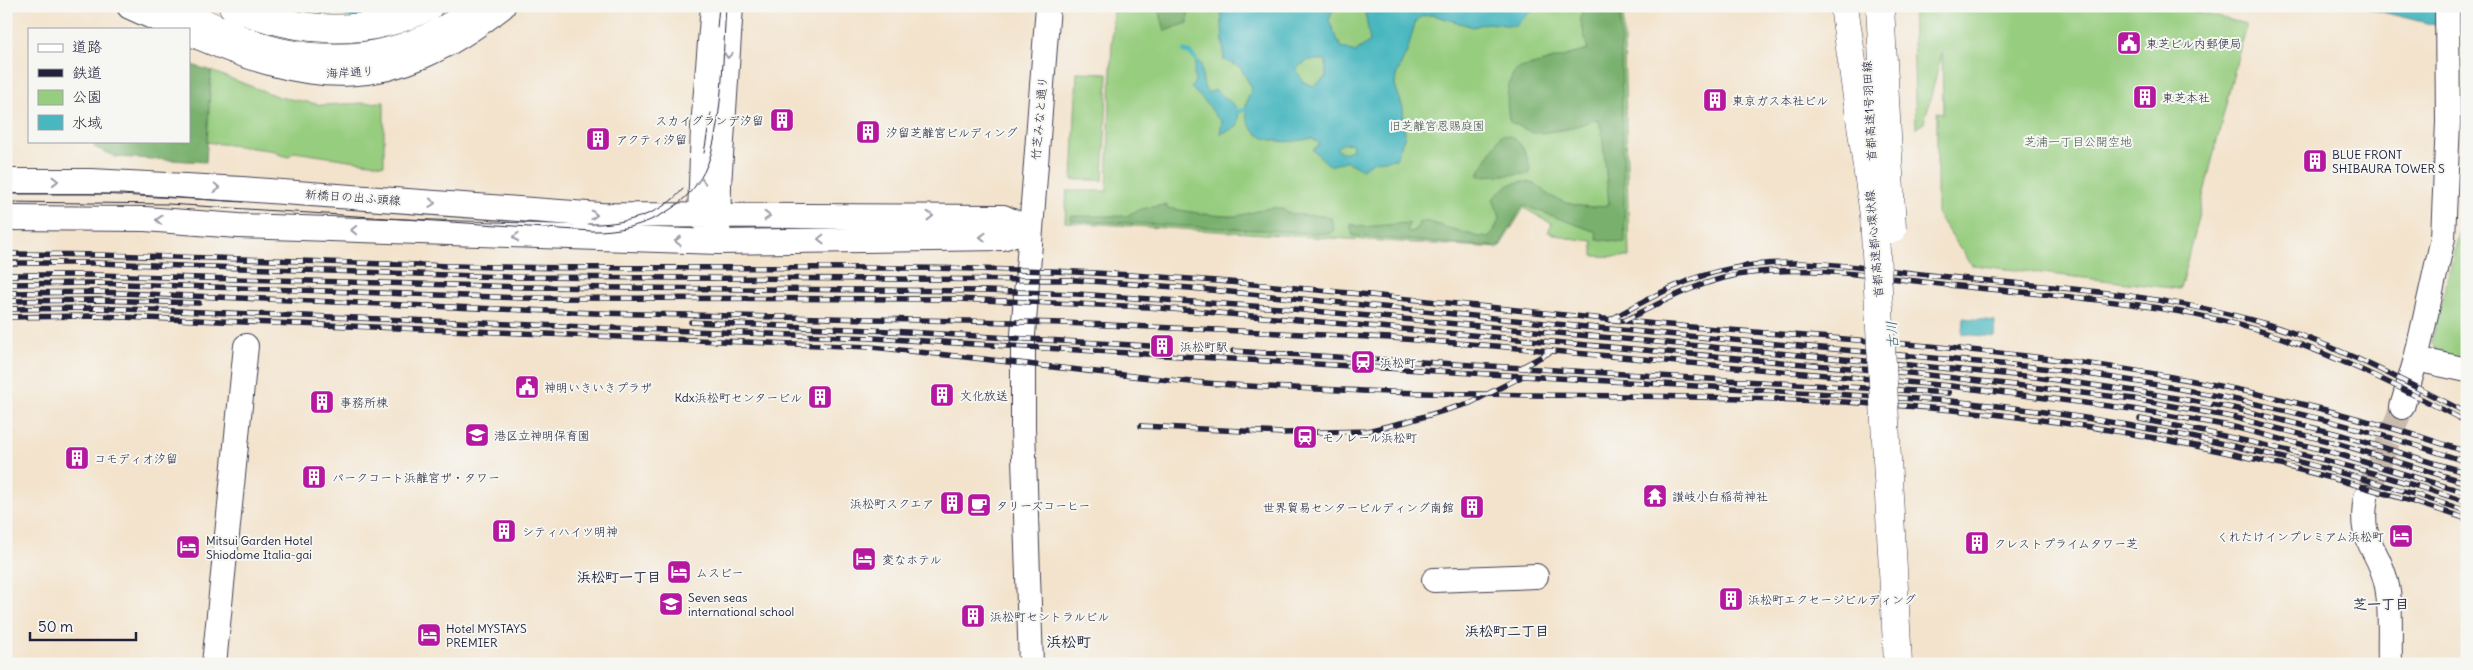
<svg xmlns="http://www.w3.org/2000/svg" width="2473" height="670" viewBox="0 0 2473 670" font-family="Delius,'Klee One',sans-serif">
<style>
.green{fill:#97cd7f;stroke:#5c785d}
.forest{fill:#79b06e;stroke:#4e6954}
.water{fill:#48b7c0;stroke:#356c7e;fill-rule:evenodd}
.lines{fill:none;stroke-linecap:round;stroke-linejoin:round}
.stream{stroke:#48b7c0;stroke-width:4.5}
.river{stroke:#48b7c0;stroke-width:25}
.secondary-tunnel{stroke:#c9bcaf;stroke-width:24;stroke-dasharray:24 12;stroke-linecap:butt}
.secondary-casing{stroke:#413f51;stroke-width:26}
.primary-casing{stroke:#413f51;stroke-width:28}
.highway-casing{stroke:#413f51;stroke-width:29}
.secondary{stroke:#fff;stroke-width:24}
.primary{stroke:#fff;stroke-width:26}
.highway{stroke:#fff;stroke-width:28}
.tram{stroke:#22223b;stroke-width:1}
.rail-casing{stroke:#22223b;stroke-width:5.5}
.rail{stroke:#f6f6f2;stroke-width:4;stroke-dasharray:11;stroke-linecap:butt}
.highway-bridge-casing{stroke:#413f51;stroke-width:29;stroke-linecap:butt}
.highway-bridge{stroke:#fff;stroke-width:28}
.oneway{stroke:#9c9ca7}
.labels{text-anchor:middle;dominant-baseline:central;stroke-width:4;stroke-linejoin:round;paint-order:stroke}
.poi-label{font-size:12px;fill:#22223b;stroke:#f6f6f2;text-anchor:start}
.street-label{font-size:12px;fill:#22223b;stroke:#f6f6f2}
.park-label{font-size:12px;fill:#45554f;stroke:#f6f6f2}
.water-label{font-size:14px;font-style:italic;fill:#315e70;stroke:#f6f6f2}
.neighbourhood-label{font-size:14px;font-weight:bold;fill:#22223b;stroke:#f6f6f2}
.quarter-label{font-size:15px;font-weight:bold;fill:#22223b;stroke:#f6f6f2}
</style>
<rect width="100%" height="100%" fill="#f6f6f2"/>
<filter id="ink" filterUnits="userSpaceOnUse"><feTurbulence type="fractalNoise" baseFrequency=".02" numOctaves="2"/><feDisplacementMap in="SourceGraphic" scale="10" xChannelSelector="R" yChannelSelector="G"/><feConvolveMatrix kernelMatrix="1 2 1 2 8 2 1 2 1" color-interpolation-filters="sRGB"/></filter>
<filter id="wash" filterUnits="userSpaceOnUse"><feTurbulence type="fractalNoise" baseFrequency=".0096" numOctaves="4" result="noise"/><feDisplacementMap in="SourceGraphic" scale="20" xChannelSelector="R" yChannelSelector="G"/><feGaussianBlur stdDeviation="1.12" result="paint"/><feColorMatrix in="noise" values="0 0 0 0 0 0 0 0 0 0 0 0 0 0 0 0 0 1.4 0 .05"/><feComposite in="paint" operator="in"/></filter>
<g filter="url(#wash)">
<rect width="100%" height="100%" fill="#f3e3cc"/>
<path class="green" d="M1113 6H1623L1629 257 1593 256V241L1567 238 1548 232 1552 224 1524 208 1499 248 1065 222 1067 191H1107Z
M1912 6H2172L2246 24 2180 289 1972 265 1937 215V112L1943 113 1942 53 1924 123 1916 128Z
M211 71 279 97 323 105 384 102V165L294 152 288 157 278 154 276 151 206 142Z
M1077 72 1108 73 1103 180H1072Z
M2467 203V362L2440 356 2431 341Z"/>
<path class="forest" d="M1158 6H1208L1204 10 1188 12V23L1165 31Z
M1584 6H1620L1625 243 1597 239 1596 232 1523 205 1498 247 1353 236 1350 224 1363 227 1409 223 1407 230 1410 232 1416 230 1420 221H1425L1479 237H1489L1494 231 1500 217 1493 199C1504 185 1519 177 1537 185 1541 187 1544 192 1549 195 1564 204 1592 211 1609 204L1602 132 1599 121 1595 120 1567 129 1542 133H1533L1510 122C1506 107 1505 81 1517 69L1588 50 1580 18Z
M189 64 211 71 206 162 116 157 94 147 98 141H189Z
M1501 135C1520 134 1527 155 1531 170L1529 174 1479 176V172Z
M1164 205H1167V208C1188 211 1210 216 1231 216 1249 216 1263 206 1281 208 1296 220 1314 212 1331 218L1334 230 1329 234 1071 220V216H1127C1137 208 1152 207 1164 205Z"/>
<path class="water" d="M1221 6H1334L1329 21 1341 47 1355 52 1370 41 1364 6H1544L1530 12 1516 26 1487 23 1473 27 1433 15 1422 16 1415 23 1408 49 1396 76 1395 85 1403 108 1405 135 1396 159 1374 161 1362 169 1345 161 1330 166 1313 150 1320 144 1312 138C1286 145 1245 145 1246 107 1246 101 1250 94 1252 88L1240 67 1224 60ZM1309 60H1326V77L1314 86 1303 82 1296 68ZM1352 143 1353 149C1345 153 1342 154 1336 148L1342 144Z
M2358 6H2467V33Z
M1196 60 1201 64 1203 83 1207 93 1216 90C1230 105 1243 103 1237 127L1220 134 1222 121C1215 117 1215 115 1211 109 1209 104 1196 93 1191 88L1195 81 1194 73Z
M1963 318 1995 321 1994 337 1962 334Z"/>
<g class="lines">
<path class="stream" d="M1184 51 1190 53 1196 60
M1239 111 1246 110"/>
<path class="river" d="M353 6H362"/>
</g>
</g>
<g filter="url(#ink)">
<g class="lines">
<path class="secondary-tunnel" d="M2366 497 2402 407"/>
<defs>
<path id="secondary" d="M713 6 703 127 700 215 718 242 1002 238 1030 229
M6 181H91L242 189 601 215 1003 217 1030 229
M6 218 145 219 238 226 718 242 719 185 731 6
M2416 359 2467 370
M2402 407 2416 359 2443 238 2448 122 2447 6
M2366 497C2358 544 2377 544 2386 582 2392 604 2389 640 2390 664
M1434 580 1536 576
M214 664 246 346
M1031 664 1023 428V335L1048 6"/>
<path id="primary" d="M130 6 181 29
M189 32C315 87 389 94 502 6"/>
<path id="highway" d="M168 6C198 20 227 35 258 46 337 71 414 57 480 6
M233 6C296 33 367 39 429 6"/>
</defs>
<use href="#secondary" class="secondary-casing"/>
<use href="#primary" class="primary-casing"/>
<use href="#highway" class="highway-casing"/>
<use href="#secondary" class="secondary"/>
<use href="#primary" class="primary"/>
<use href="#highway" class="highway"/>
<path class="tram" d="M717 28 719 6
M704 153 711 113
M6 194H121L243 202
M6 202 168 204 592 231C643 232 696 207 711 154 723 110 723 52 726 6
M588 224C621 225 661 216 683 189"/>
<defs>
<path id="rail" d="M6 254C172 254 338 264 504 267 694 270 885 264 1076 272 1267 281 1456 305 1646 323 1798 337 1952 344 2104 366 2227 384 2350 412 2467 452
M6 263H96L506 277 1076 280 1190 288 1576 326 2034 367C2181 385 2327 414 2467 462
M6 275H97L522 287 986 291 1077 294 1281 308 1920 366 2035 377 2135 391 2233 408 2338 434 2467 473
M6 284 96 283 522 298 956 299 1148 307 1920 374 2134 399 2232 417 2336 443 2467 483
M6 293 98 292 595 313 1063 323 1391 338 1495 346 1951 386 2132 409 2230 426 2331 452 2467 493
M6 301 98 300 199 303
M6 309 98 308 872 338 1951 401C2127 418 2299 455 2467 511
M6 317 96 316 870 347C964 356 1057 368 1151 378 1220 386 1293 388 1362 391 1559 399 1756 391 1953 410 2128 426 2300 463 2467 519
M1610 320C1648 299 1686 277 1729 269 1798 255 1869 269 1938 276 2048 287 2160 293 2266 324 2337 345 2401 380 2467 413
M1624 321C1665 300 1705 278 1751 273 1816 265 1884 278 1948 285 2055 296 2167 301 2270 334 2339 356 2403 389 2467 422
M691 322 872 330 1150 346
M1233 351 1949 393
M1522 367 1552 351
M2140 419C2251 440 2359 466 2467 502
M1141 426 1282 433 1367 431 1405 422 1470 403 1521 377"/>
</defs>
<use href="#rail" class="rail-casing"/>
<use href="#rail" class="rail"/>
<defs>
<path id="highway-bridge" d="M1844 6 1874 215 1898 664
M1880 6 1892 229"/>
</defs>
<use href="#highway-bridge" class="highway-bridge-casing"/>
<use href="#highway-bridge" class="highway-bridge"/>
</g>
<defs><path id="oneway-chevron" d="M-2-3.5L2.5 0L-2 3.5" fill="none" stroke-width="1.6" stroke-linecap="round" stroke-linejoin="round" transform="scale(1.25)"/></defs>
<g class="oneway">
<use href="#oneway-chevron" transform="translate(728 55) rotate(94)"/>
<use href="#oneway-chevron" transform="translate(55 181)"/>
<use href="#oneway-chevron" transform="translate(701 181) rotate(-88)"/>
<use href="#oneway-chevron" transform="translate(217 188) rotate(3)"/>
<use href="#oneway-chevron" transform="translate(432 203) rotate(5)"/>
<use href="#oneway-chevron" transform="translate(594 215) rotate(2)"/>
<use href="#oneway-chevron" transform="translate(767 216)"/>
<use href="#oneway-chevron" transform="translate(930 216)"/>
<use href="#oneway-chevron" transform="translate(159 220) rotate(-176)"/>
<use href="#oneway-chevron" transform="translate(354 230) rotate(-178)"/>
<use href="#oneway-chevron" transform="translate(516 237) rotate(-178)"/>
<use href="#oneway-chevron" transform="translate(983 237) rotate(-178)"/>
<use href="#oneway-chevron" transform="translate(821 239) rotate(179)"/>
<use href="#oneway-chevron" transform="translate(678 241) rotate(-179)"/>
</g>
</g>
<defs>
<symbol id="civic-square" viewBox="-11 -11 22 22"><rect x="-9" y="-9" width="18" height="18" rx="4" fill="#b5179e" stroke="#f6f6f2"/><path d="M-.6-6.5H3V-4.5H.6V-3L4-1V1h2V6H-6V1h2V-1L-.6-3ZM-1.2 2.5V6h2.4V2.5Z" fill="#fff"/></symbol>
<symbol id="building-square" viewBox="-11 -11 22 22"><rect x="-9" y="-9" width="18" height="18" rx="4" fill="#b5179e" stroke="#f6f6f2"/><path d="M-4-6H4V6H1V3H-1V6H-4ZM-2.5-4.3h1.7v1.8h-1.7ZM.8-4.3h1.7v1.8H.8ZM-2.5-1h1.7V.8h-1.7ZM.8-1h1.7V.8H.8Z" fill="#fff"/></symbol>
<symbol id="station-square" viewBox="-11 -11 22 22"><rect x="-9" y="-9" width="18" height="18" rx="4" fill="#b5179e" stroke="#f6f6f2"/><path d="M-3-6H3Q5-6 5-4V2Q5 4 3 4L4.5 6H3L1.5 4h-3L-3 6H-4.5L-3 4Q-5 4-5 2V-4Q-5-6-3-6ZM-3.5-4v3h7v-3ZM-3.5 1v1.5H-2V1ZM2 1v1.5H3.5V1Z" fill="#fff"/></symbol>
<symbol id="school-square" viewBox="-11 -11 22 22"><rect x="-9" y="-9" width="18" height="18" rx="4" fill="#b5179e" stroke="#f6f6f2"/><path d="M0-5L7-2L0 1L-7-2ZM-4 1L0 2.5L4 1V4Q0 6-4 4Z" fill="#fff"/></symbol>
<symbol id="temple-square" viewBox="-11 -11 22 22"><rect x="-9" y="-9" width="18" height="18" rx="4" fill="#b5179e" stroke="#f6f6f2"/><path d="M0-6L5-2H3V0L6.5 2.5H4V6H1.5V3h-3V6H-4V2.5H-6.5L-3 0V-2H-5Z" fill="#fff"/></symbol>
<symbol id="cafe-square" viewBox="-11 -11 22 22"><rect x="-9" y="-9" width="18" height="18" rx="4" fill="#b5179e" stroke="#f6f6f2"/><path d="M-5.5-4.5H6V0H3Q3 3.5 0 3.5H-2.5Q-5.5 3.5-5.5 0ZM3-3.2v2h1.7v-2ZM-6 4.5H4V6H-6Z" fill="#fff"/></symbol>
<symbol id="hotel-square" viewBox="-11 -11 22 22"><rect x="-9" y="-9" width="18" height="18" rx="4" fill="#b5179e" stroke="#f6f6f2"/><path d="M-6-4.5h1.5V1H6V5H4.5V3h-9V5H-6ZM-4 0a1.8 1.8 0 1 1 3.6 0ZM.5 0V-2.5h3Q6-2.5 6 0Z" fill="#fff"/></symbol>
</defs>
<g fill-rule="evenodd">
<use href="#civic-square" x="2115" y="29" width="28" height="28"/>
<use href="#building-square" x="2131" y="83" width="28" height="28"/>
<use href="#building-square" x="1701" y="86" width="28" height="28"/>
<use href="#building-square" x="768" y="106" width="28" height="28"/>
<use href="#building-square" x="854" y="118" width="28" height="28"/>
<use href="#building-square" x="584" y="125" width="28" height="28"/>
<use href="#building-square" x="2301" y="147" width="28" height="28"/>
<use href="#building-square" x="1148" y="332" width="28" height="28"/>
<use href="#station-square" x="1349" y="348" width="28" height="28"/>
<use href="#civic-square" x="513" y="373" width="28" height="28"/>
<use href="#building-square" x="928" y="381" width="28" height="28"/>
<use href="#building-square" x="806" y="383" width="28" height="28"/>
<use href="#building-square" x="308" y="388" width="28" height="28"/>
<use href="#school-square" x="463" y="421" width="28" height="28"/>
<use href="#station-square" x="1291" y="423" width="28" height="28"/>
<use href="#building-square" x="63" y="444" width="28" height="28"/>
<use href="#building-square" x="300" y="463" width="28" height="28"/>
<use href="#temple-square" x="1641" y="482" width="28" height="28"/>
<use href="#building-square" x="938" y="489" width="28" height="28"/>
<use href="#cafe-square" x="965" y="491" width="28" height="28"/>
<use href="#building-square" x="1458" y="493" width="28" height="28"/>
<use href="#building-square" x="490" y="517" width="28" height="28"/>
<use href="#hotel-square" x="2387" y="522" width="28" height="28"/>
<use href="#building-square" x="1963" y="529" width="28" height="28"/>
<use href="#hotel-square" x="174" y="533" width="28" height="28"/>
<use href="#hotel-square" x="850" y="545" width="28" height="28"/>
<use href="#hotel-square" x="665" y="558" width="28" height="28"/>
<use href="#building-square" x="1717" y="585" width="28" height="28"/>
<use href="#school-square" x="657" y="590" width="28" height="28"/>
<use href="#building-square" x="959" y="602" width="28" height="28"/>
<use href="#hotel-square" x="415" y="621" width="28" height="28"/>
</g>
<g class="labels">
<g class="poi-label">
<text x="2146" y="43">東芝ビル内郵便局</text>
<text x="2162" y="97">東芝本社</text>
<text x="1732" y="100">東京ガス本社ビル</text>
<text x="764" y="120" text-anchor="end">スカイグランデ汐留</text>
<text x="886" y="132">汐留芝離宮ビルディング</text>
<text x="616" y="139">アクティ汐留</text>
<text x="2332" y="154">BLUE FRONT<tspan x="2332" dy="14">SHIBAURA TOWER S</tspan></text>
<text x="1180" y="346">浜松町駅</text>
<text x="1380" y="362">浜松町</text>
<text x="544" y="387">神明いきいきプラザ</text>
<text x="960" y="395">文化放送</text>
<text x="802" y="397" text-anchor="end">Kdx浜松町センタービル</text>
<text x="340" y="402">事務所棟</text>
<text x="494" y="435">港区立神明保育園</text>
<text x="1322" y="437">モノレール浜松町</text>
<text x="94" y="458">コモディオ汐留</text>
<text x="332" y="477">パークコート浜離宮ザ・タワー</text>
<text x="1672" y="496">讃岐小白稲荷神社</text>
<text x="934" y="503" text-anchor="end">浜松町スクエア</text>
<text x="996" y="505">タリーズコーヒー</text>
<text x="1454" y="507" text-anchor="end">世界貿易センタービルディング南館</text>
<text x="522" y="531">シティハイツ明神</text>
<text x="2384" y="536" text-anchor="end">くれたけインプレミアム浜松町</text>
<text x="206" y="540">Mitsui Garden Hotel<tspan x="206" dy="14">Shiodome Italia-gai</tspan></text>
<text x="1994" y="543">クレストプライムタワー芝</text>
<text x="882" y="559">変なホテル</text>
<text x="696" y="572">ムスビー</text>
<text x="688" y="597">Seven seas<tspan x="688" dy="14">international school</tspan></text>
<text x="1748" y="599">浜松町エクセージビルディング</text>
<text x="990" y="616">浜松町セントラルビル</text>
<text x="446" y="628">Hotel MYSTAYS<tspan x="446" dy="14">PREMIER</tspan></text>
</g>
<g class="street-label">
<text transform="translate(350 72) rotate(-3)">海岸通り</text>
<text transform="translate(1869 111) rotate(-93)">首都高速1号羽田線</text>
<text transform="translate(1039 118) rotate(-85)">竹芝みなと通り</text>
<text transform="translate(353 197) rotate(4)">新橋日の出ふ頭線</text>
<text transform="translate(1874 244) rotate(-95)">首都高速都心環状線</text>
</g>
<g class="park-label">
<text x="1437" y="125">旧芝離宮恩賜庭園</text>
<text x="2078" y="141">芝浦一丁目公開空地</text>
</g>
<g class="water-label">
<text transform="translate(1892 335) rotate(-93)">古川</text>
</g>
<g class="neighbourhood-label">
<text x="619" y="577">浜松町一丁目</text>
<text x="2381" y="604">芝一丁目</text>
<text x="1507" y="631">浜松町二丁目</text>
</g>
<g class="quarter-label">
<text x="1069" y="641">浜松町</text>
</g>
</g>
<rect width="2473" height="670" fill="none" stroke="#f6f6f2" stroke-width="25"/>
<rect x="28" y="28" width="162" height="115" fill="#f6f6f2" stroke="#a1a1a9"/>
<rect x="38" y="44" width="25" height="8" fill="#ffffff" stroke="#a1a1a9"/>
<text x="72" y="52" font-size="15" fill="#22223b">道路</text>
<rect x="38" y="69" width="25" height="8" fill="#22223b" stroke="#a1a1a9"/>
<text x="72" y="78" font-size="15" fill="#22223b">鉄道</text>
<rect x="38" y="90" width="25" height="15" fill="#97cd7f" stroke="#a1a1a9"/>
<text x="72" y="102" font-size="15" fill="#22223b">公園</text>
<rect x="38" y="115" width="25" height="15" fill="#48b7c0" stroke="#a1a1a9"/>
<text x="72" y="128" font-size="15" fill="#22223b">水域</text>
<path d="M30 632v8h106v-8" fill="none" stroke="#22223b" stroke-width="2.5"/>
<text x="38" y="632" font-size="15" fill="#22223b" stroke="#f6f6f2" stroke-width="4" paint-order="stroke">50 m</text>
</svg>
